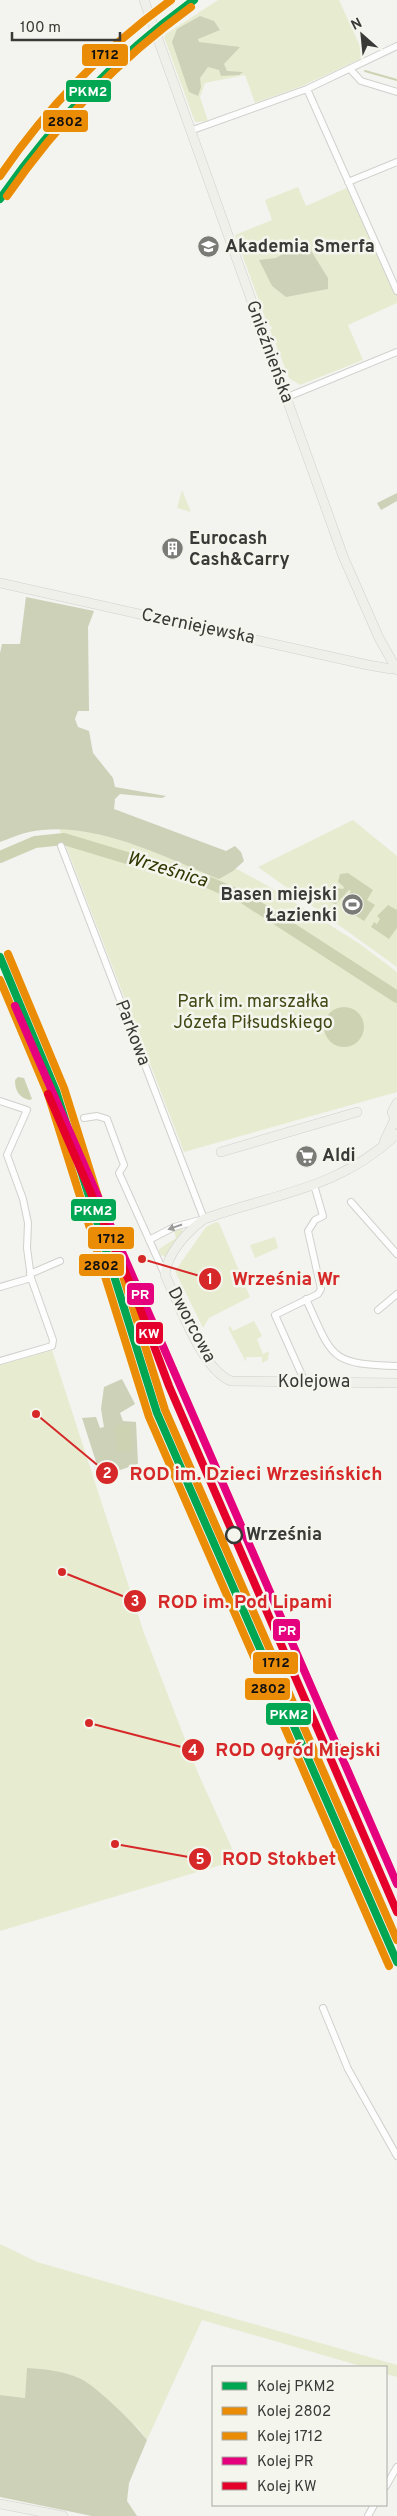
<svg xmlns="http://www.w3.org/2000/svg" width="397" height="2516" viewBox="0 0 397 2516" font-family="Overpass,sans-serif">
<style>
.green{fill:#e7ecd1}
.forest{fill:#ccd1b7}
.water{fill:#cdd3b2}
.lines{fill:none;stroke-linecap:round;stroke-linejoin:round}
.stream{stroke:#cdd3b2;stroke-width:2}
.river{stroke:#cdd3b2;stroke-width:12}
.street-casing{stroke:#d0d1cd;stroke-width:8}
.secondary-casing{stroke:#d0d1cd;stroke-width:10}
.street{stroke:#fdfdfd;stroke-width:6}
.secondary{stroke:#eff0ea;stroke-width:9}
.rail{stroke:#cecece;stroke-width:2;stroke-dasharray:6 6;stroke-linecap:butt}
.rail-1-casing{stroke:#f4f5ed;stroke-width:11}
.rail-2-casing{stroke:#f4f5ed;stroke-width:11}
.rail-3-casing{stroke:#f4f5ed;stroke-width:11}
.rail-4-casing{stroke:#f4f5ed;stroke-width:11}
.rail-5-casing{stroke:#f4f5ed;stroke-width:11}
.rail-1{stroke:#00a651;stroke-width:8}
.rail-2{stroke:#eb8c06;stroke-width:8}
.rail-3{stroke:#eb8c06;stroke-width:8}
.rail-4{stroke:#e5007d;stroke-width:8}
.rail-5{stroke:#e4002b;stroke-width:8}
.oneway{fill:#9b9c9a}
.stop-dot{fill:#f4f5ed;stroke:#393a37;stroke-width:2.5}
.labels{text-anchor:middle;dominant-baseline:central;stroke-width:5;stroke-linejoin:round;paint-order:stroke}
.poi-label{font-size:18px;font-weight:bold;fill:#393a37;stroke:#f4f5ed;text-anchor:start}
.street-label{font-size:18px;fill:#393a37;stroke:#f4f5ed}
.park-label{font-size:18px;fill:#414814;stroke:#f4f5ed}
.stop-label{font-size:18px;font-weight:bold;fill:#393a37;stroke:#f4f5ed;text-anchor:start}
.water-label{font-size:19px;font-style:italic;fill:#313700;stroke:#f4f5ed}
.leader{fill:none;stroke:#d62828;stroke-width:2}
.callout-dot{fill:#d62828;stroke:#f4f5ed;stroke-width:2}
.mark-label{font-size:15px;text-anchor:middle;font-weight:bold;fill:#fff}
.callout-label{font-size:19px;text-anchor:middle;font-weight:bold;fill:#d62828;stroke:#f4f5ed;stroke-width:5;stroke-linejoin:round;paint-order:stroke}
.line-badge{stroke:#f4f5ed;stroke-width:2}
.badge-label{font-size:14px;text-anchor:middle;font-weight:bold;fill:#fff}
.pale-badge-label{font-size:14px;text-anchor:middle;font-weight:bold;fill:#111}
</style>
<rect width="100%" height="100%" fill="#f3f3ef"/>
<path class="green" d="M218 0H339L365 57 302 86 255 103 245 75 205 83 200 97 208 121 195 122 164 37 166 34Z
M298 187 306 206 349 187 397 295V303L348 325 363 360 300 385 289 378 270 330 272 328 266 320 235 235 272 220 265 200Z
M182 490 191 512 177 508Z
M54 815 224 862 268 886 360 944 397 972V1092L184 1152Z
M353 820 397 856V967L258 867Z
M216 1222 219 1223 250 1297 209 1318 203 1328 175 1271 206 1227Z
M182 1229 183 1232 165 1257 159 1254V1249L176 1238 174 1231Z
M275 1237 278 1248 255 1258 250 1245Z
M254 1321 262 1336 257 1339 263 1354 269 1351 268 1360 262 1363V1357H246V1362L228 1328 230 1326 233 1331Z
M52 1350 144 1633 198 1773 235 1855 234 1861 0 1931V1365Z
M0 2244 37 2262 397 2365V2377L386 2374V2367H364L202 2320 147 2440 139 2429 92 2388 28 2368 25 2398 0 2395Z"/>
<path class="forest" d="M200 16 214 21 220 30 198 39 199 42 240 47 224 64 227 71 243 72 239 75 221 76 219 70 208 67 200 78 201 87 198 96 189 92 172 42 177 29Z
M305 241 328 278V289L286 297 272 286 259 260 276 258Z
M397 493V501L381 510 377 503Z
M26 597 94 611 88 627 89 711H78L75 719 78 727 89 731 93 753 113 778 115 787 166 796 162 798 120 794 115 799 114 809 226 851 235 846 241 852 244 861 233 871 219 879C161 856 92 819 29 832 19 834 9 839 0 842V653L2 644H20Z
M122 1379 135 1404 120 1413 123 1421 136 1422 138 1464 117 1471 118 1476 107 1480 99 1471 82 1418 96 1417 100 1428 104 1427 101 1409 104 1387Z
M27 2368C45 2369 64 2371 81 2379 97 2387 136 2425 147 2440L129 2483 127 2501 137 2516H92L0 2497V2395L25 2398Z"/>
<path class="water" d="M348 873 373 890 367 900 375 905 364 921 341 906 351 891 349 890 336 904 328 902 326 898 327 890 331 887 343 889 344 887 338 882 340 874Z
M388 905 397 910V928L389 939 371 927 374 922 377 924 380 919 377 916Z
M324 1027a20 20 0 1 1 40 0a20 20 0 1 1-40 0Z
M18 1077 24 1078 32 1099 29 1100C19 1097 15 1091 15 1080Z
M130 1424 133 1451 117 1452 115 1426Z"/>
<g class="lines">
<path class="stream" d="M365 71 397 80"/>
<path class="river" d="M0 857 35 842 64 839 210 883 244 898 397 997"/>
<defs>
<path id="street" d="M350 69 361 81 397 92
M307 89 397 291
M190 131 307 89 397 46
M348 182 397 162
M285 398 397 352
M61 846 204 1219 174 1227 149 1240
M0 1101 27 1110 7 1155 23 1199 28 1223 27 1248 31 1278 53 1340 52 1346 0 1361
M84 1118 97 1116 107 1119 124 1165 119 1173 165 1275
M351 1202 397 1254
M30 1274 60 1261
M0 1287 31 1278
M306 1299C333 1358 329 1364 397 1366
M378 1310 397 1294
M305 1382 275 1315 318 1294 321 1289 308 1231 315 1220 323 1216 314 1185
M323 2008 348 2069 397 2156
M386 2486 397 2467
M368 2516 374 2505"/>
<path id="secondary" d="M144 0 343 556 379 638 397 670
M0 583 368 665 391 669 395 666
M397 1103 392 1112 397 1124
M397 1134C338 1190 276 1193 204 1219 187 1232 167 1253 165 1275 179 1303 201 1369 231 1381L397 1383
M384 1142 394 1121
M221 1152 357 1112
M0 2504 63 2516"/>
</defs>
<use href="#street" class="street-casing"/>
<use href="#secondary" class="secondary-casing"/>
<use href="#street" class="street"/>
<use href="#secondary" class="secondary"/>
<path class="rail" d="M0 983 48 1094"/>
<defs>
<path id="rail-1" d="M0 199C54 121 117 56 194 0
M0 957 56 1091 157 1413 397 1962"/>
<path id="rail-2" d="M7 196C58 122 118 60 191 7
M0 980 48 1094 149 1417 389 1966"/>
<path id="rail-3" d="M0 176C47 107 104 49 171 0
M8 954 64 1088 165 1410 397 1940"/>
<path id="rail-4" d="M15 1006 397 1884"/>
<path id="rail-5" d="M48 1094 133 1290 169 1386 397 1912"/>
</defs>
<use href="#rail-1" class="rail-1-casing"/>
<use href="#rail-2" class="rail-2-casing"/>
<use href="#rail-3" class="rail-3-casing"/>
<use href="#rail-4" class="rail-4-casing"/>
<use href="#rail-5" class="rail-5-casing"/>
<use href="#rail-1" class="rail-1"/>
<use href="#rail-2" class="rail-2"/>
<use href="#rail-3" class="rail-3"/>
<use href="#rail-4" class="rail-4"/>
<use href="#rail-5" class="rail-5"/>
</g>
<defs><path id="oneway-solid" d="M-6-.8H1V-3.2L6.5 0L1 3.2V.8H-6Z" transform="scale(1.25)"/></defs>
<use class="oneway" href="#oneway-solid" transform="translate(175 1227) rotate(161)"/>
<defs>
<symbol id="school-disc" viewBox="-11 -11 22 22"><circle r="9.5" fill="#7a7b77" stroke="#f4f5ed"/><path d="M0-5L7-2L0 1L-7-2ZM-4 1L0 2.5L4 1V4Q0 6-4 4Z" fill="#fff"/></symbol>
<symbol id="building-disc" viewBox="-11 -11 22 22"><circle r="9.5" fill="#7a7b77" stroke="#f4f5ed"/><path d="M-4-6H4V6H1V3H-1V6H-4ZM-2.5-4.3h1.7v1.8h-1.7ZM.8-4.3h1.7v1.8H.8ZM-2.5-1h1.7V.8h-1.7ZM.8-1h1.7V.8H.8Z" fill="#fff"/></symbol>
<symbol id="stadium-disc" viewBox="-11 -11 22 22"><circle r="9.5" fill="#7a7b77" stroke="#f4f5ed"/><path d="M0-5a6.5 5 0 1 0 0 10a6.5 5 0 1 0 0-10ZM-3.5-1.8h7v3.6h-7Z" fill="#fff"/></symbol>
<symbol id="supermarket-disc" viewBox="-11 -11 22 22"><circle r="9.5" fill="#7a7b77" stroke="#f4f5ed"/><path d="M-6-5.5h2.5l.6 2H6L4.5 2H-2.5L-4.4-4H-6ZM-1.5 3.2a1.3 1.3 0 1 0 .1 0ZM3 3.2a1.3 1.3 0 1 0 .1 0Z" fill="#fff"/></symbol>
</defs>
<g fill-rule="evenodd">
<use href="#school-disc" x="196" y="234" width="25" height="25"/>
<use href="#building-disc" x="160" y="536" width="25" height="25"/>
<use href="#stadium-disc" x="340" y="892" width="25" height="25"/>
<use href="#supermarket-disc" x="294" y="1144" width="25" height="25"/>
</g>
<circle class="stop-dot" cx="234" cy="1535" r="8"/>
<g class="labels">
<g class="poi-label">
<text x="225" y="247">Akademia Smerfa</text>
<text x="189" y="539">Eurocash<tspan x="189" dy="21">Cash&amp;Carry</tspan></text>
<text x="337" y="895" text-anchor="end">Basen miejski<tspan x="337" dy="21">Łazienki</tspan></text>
<text x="322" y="1156">Aldi</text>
</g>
<g class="street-label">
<text transform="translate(269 352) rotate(70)">Gnieźnieńska</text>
<text transform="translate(198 627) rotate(12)">Czerniejewska</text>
<text transform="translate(132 1033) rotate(69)">Parkowa</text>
<text transform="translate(191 1325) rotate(62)">Dworcowa</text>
<text x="314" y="1382">Kolejowa</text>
</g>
<g class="park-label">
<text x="253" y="1002">Park im. marszałka<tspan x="253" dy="21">Józefa Piłsudskiego</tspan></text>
</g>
<g class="stop-label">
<text x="246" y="1535">Września</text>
</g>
<g class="water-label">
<text transform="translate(167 870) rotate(17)">Wrześnica</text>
</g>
</g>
<path class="leader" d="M142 1259L210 1279M36 1414L107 1473M62 1572L135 1601M89 1723L193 1750M115 1844L200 1859"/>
<g class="callout-dot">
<circle cx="142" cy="1259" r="5"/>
<circle cx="36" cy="1414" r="5"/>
<circle cx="62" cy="1572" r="5"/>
<circle cx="89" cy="1723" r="5"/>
<circle cx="115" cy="1844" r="5"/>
<circle cx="210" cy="1279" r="12"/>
<circle cx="107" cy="1473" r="12"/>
<circle cx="135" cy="1601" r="12"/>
<circle cx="193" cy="1750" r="12"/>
<circle cx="200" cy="1859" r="12"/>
</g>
<g class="mark-label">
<text x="210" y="1284">1</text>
<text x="107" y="1478">2</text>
<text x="135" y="1606">3</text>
<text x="193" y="1755">4</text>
<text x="200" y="1864">5</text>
</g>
<g class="callout-label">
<text x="286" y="1285">Września Wr</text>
<text x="256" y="1480">ROD im. Dzieci Wrzesińskich</text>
<text x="245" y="1608">ROD im. Pod Lipami</text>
<text x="298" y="1756">ROD Ogród Miejski</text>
<text x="279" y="1865">ROD Stokbet</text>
</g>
<g class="line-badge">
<rect x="81" y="43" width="48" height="24" rx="5" fill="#eb8c06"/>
<rect x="65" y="79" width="47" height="24" rx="5" fill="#00a651"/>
<rect x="42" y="109" width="47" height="24" rx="5" fill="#eb8c06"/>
<rect x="70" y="1198" width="47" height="24" rx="5" fill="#00a651"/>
<rect x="87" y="1226" width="48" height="24" rx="5" fill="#eb8c06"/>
<rect x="78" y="1253" width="47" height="24" rx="5" fill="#eb8c06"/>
<rect x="126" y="1282" width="29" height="24" rx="5" fill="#e5007d"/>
<rect x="135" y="1321" width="29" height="24" rx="5" fill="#e4002b"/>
<rect x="272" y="1618" width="29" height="24" rx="5" fill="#e5007d"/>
<rect x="252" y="1651" width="47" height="24" rx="5" fill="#eb8c06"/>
<rect x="244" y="1677" width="47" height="24" rx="5" fill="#eb8c06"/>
<rect x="265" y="1702" width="47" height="24" rx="5" fill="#00a651"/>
</g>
<g class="badge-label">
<text x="88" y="96">PKM2</text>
<text x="93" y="1215">PKM2</text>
<text x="140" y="1299">PR</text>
<text x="149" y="1338">KW</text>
<text x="287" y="1635">PR</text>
<text x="289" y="1719">PKM2</text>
</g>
<g class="pale-badge-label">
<text x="105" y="59">1712</text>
<text x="65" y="126">2802</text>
<text x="111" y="1243">1712</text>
<text x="101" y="1270">2802</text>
<text x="276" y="1667">1712</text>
<text x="268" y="1693">2802</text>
</g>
<rect x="212" y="2366" width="175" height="140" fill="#f4f5ed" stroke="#a9aaa4"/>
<rect x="222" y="2382" width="25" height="8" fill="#00a651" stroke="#a9aaa4"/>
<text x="257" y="2391" font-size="15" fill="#393a37">Kolej PKM2</text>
<rect x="222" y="2407" width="25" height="8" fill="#eb8c06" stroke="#a9aaa4"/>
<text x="257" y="2416" font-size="15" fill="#393a37">Kolej 2802</text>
<rect x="222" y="2432" width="25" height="8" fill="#eb8c06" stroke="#a9aaa4"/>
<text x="257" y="2441" font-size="15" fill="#393a37">Kolej 1712</text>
<rect x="222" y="2457" width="25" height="8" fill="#e5007d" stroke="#a9aaa4"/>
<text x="257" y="2466" font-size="15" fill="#393a37">Kolej PR</text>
<rect x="222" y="2482" width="25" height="8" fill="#e4002b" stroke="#a9aaa4"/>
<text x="257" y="2491" font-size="15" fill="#393a37">Kolej KW</text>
<g transform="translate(362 35) rotate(333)" stroke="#f4f5ed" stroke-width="4" paint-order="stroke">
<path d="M0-4L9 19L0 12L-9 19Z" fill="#393a37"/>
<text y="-8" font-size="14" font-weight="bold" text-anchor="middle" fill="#393a37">N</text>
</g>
<path d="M12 32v8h108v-8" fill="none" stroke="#393a37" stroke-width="2.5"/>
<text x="20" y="32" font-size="15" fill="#393a37" stroke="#f4f5ed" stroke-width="4" paint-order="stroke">100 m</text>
</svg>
